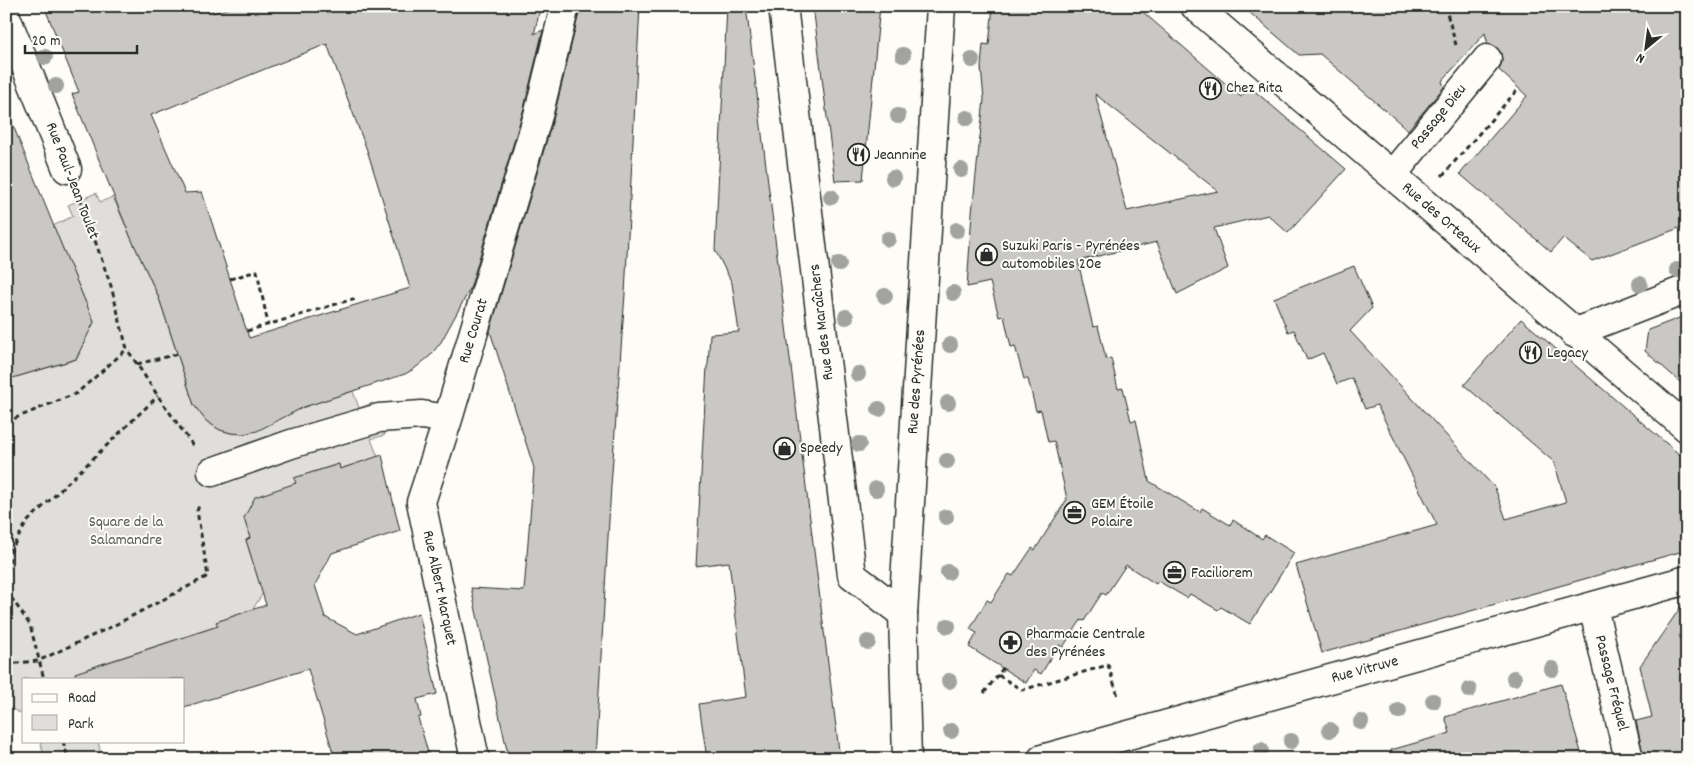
<svg xmlns="http://www.w3.org/2000/svg" width="1693" height="765" viewBox="0 0 1693 765" font-family="Dekko,sans-serif">
<style>
.green{fill:#dfdeda;stroke:#858482}
.building{fill:#c9c8c4;stroke:#2b2b2b;fill-rule:evenodd}
.lines{fill:none;stroke-linecap:round;stroke-linejoin:round}
.minor-casing{stroke:#2b2b2b;stroke-width:31}
.major-casing{stroke:#2b2b2b;stroke-width:31}
.path{stroke:#2b2b2b;stroke-width:3;stroke-dasharray:5 4;stroke-linecap:butt}
.minor{stroke:#fdfcf7;stroke-width:28}
.major{stroke:#fdfcf7;stroke-width:28}
.tree{fill:#a2a29f}
.labels{text-anchor:middle;dominant-baseline:central;stroke-width:4;stroke-linejoin:round;paint-order:stroke}
.poi-label{font-size:16px;fill:#2b2b2b;stroke:#fdfcf7;text-anchor:start}
.street-label{font-size:16px;fill:#2b2b2b;stroke:#fdfcf7}
.park-label{font-size:16px;fill:#585857;stroke:#fdfcf7}
</style>
<rect width="100%" height="100%" fill="#fdfcf7"/>
<filter id="ink" filterUnits="userSpaceOnUse"><feTurbulence type="fractalNoise" baseFrequency=".02" numOctaves="2"/><feDisplacementMap in="SourceGraphic" scale="10" xChannelSelector="R" yChannelSelector="G"/><feConvolveMatrix kernelMatrix="1 2 1 2 8 2 1 2 1" color-interpolation-filters="sRGB"/></filter>
<g filter="url(#ink)">
<path class="green" d="M96 193 100 202 113 197 131 238 159 298 194 405 206 421 220 430 231 433 243 434 304 407 353 391 359 408 373 403 385 435 371 439 378 457 340 469 338 464 295 478 296 484 244 518 250 538 246 540 263 593 253 609 217 622 218 626 98 665 91 679H24V715L6 706V380L77 359 80 353 75 350 86 327 91 329 94 322 53 226 73 216 68 205Z
M40 741H98L102 759H45Z"/>
<path class="building" d="M44 6H210L213 13 236 6H541L534 34 543 30 524 108 470 289 441 342 430 356 414 369 405 374 304 407 257 431 243 434 231 433 220 430 206 421 194 405 159 298 131 238 72 94 79 92ZM327 44 368 153 410 288 249 338 202 192 185 193 151 115Z
M593 6H640L625 294 611 486 595 759H509L471 588 524 591 534 468 490 331 554 116 579 13Z
M727 6H746L840 759H707L699 704 746 697 729 562 696 566 707 366 708 365 710 334 739 332 732 283 715 250Z
M813 6H880L863 180 835 181Z
M993 6H1136L1241 97 1250 87 1346 169 1288 233 1268 215 1214 228 1228 268 1177 294 1157 242 1078 261 1093 327 1098 326 1106 359 1111 358 1118 389 1123 388 1131 421 1136 420 1149 481 1200 512 1202 508 1230 525 1233 520 1262 539 1265 535 1294 553 1250 624 1221 607 1218 610 1190 594 1187 598 1158 581 1156 584 1126 565 1106 595 1102 593 1084 621 1081 620 1063 647 1059 645 1041 674 1034 670 1026 683 969 647 977 633 970 629 987 600 991 602 1009 574 1013 576 1032 548 1035 550 1067 499 1054 441 1048 442 1041 410 1036 411 1028 379H1024L1015 346 1011 347 1004 316 999 317 990 282 967 287 972 213 984 99 981 67 983 44 989 45ZM1095 94 1218 191 1127 211Z
M1242 6H1687V225L1592 261 1563 238 1551 252 1460 174 1527 96 1499 70 1502 62 1501 53 1496 47 1488 44 1485 33 1442 81 1444 87 1408 130 1320 54 1299 55Z
M8 113 61 244 94 322 76 359 6 380V114Z
M1354 266 1372 308 1350 331 1495 488 1506 519 1566 502 1554 462 1464 385 1521 319 1687 461V550L1322 653 1296 565 1437 525 1377 405 1365 409 1352 378 1337 384 1323 353 1307 360 1294 330 1288 332 1274 298Z
M1687 315V388L1645 351 1648 330Z
M382 455 400 531 332 553 315 585 325 617 357 634 419 613 437 694 417 699 421 717 418 718 430 759H335L308 669 184 707V679H76L75 673 218 626 216 622 266 605 246 540 250 538 244 518 255 497 296 483 294 478 339 464 340 469Z
M1687 598V759H1644L1636 721 1652 717 1640 666Z
M1561 684 1583 759H1392L1391 750 1450 733 1445 717Z"/>
<g class="lines">
<defs>
<path id="minor" d="M783 6 852 575 903 614
M1195 6 1687 428
M6 17 67 169
M1392 175 1487 59
M1574 333 1687 289
M212 472 291 444 379 418 422 415 448 419
M1593 607 1629 759
M475 759 421 502 448 419 539 112 565 6
M1042 759 1687 580"/>
<path id="major" d="M907 759 903 614 941 6"/>
</defs>
<use href="#minor" class="minor-casing"/>
<use href="#major" class="major-casing"/>
<path class="path" d="M1445 6 1456 45
M1442 176 1519 88
M80 198 111 286 127 349 158 396 194 447
M230 279 257 271 268 324
M247 331 353 299 355 305
M137 364 178 354
M6 422 77 393 127 349
M6 547 11 550
M6 589 11 550 27 522 158 396
M6 590 30 625 44 679
M6 664 38 661 113 626 208 576 197 511 200 503
M1003 668 998 675 1022 690 1108 665 1118 696
M984 693 998 675
M63 741 68 759"/>
<use href="#minor" class="minor"/>
<use href="#major" class="major"/>
</g>
<g class="tree">
<circle cx="903" cy="55" r="8"/>
<circle cx="45" cy="57" r="8"/>
<circle cx="972" cy="60" r="8"/>
<circle cx="56" cy="86" r="8"/>
<circle cx="898" cy="116" r="8"/>
<circle cx="967" cy="118" r="8"/>
<circle cx="961" cy="170" r="8"/>
<circle cx="893" cy="178" r="8"/>
<circle cx="831" cy="197" r="8"/>
<circle cx="957" cy="230" r="8"/>
<circle cx="888" cy="239" r="8"/>
<circle cx="839" cy="264" r="8"/>
<circle cx="1677" cy="270" r="8"/>
<circle cx="1640" cy="284" r="8"/>
<circle cx="953" cy="293" r="8"/>
<circle cx="885" cy="296" r="8"/>
<circle cx="846" cy="317" r="8"/>
<circle cx="950" cy="345" r="8"/>
<circle cx="858" cy="374" r="8"/>
<circle cx="948" cy="403" r="8"/>
<circle cx="879" cy="409" r="8"/>
<circle cx="859" cy="444" r="8"/>
<circle cx="947" cy="461" r="8"/>
<circle cx="876" cy="489" r="8"/>
<circle cx="946" cy="517" r="8"/>
<circle cx="948" cy="572" r="8"/>
<circle cx="948" cy="626" r="8"/>
<circle cx="868" cy="642" r="8"/>
<circle cx="1552" cy="669" r="8"/>
<circle cx="1514" cy="678" r="8"/>
<circle cx="949" cy="681" r="8"/>
<circle cx="1469" cy="690" r="8"/>
<circle cx="1433" cy="701" r="8"/>
<circle cx="1399" cy="711" r="8"/>
<circle cx="1361" cy="722" r="8"/>
<circle cx="1330" cy="730" r="8"/>
<circle cx="951" cy="731" r="8"/>
<circle cx="1291" cy="741" r="8"/>
<circle cx="1261" cy="750" r="8"/>
</g>
</g>
<defs>
<symbol id="restaurant-ring" viewBox="-11 -11 22 22"><circle r="9.5" fill="#fdfcf7" stroke="#2b2b2b" stroke-width="1.5"/><path d="M-5-6h1v4h1v-4h1v4h1v-4h1v5L-1.5 .5V6h-2V.5L-5-1ZM5-6V6H3V1.5H1.5Q1.5-4 5-6Z" fill="#2b2b2b"/></symbol>
<symbol id="shop-ring" viewBox="-11 -11 22 22"><circle r="9.5" fill="#fdfcf7" stroke="#2b2b2b" stroke-width="1.5"/><path d="M-5-2.5h2.3a2.7 3.5 0 0 1 5.4 0H5L5.5 6h-11ZM-1.5-2.5h3a1.5 2.3 0 0 0-3 0Z" fill="#2b2b2b"/></symbol>
<symbol id="office-ring" viewBox="-11 -11 22 22"><circle r="9.5" fill="#fdfcf7" stroke="#2b2b2b" stroke-width="1.5"/><path d="M-6-3h4V-5.5h4V-3h4V5H-6ZM-1-4.5V-3h2v-1.5ZM-6 0V1H6V0Z" fill="#2b2b2b"/></symbol>
<symbol id="pharmacy-ring" viewBox="-11 -11 22 22"><circle r="9.5" fill="#fdfcf7" stroke="#2b2b2b" stroke-width="1.5"/><path d="M-2-6h4v4h4v4h-4v4h-4v-4h-4v-4h4Z" fill="#2b2b2b"/></symbol>
</defs>
<g fill-rule="evenodd">
<use href="#restaurant-ring" x="1198" y="76" width="25" height="25"/>
<use href="#restaurant-ring" x="846" y="142" width="25" height="25"/>
<use href="#shop-ring" x="974" y="242" width="25" height="25"/>
<use href="#restaurant-ring" x="1518" y="340" width="25" height="25"/>
<use href="#shop-ring" x="772" y="436" width="25" height="25"/>
<use href="#office-ring" x="1062" y="500" width="25" height="25"/>
<use href="#office-ring" x="1162" y="560" width="25" height="25"/>
<use href="#pharmacy-ring" x="998" y="630" width="25" height="25"/>
</g>
<g class="labels">
<g class="poi-label">
<text x="1226" y="88">Chez Rita</text>
<text x="874" y="155">Jeannine</text>
<text x="1002" y="246">Suzuki Paris - Pyrénées<tspan x="1002" dy="18">automobiles 20e</tspan></text>
<text x="1547" y="353">Legacy</text>
<text x="800" y="448">Speedy</text>
<text x="1091" y="504">GEM Étoile<tspan x="1091" dy="18">Polaire</tspan></text>
<text x="1191" y="573">Faciliorem</text>
<text x="1026" y="634">Pharmacie Centrale<tspan x="1026" dy="18">des Pyrénées</tspan></text>
</g>
<g class="street-label">
<text transform="translate(1439 117) rotate(-51)">Passage Dieu</text>
<text transform="translate(72 181) rotate(69)">Rue Paul-Jean Toulet</text>
<text transform="translate(1441 218) rotate(41)">Rue des Orteaux</text>
<text transform="translate(822 322) rotate(-97)">Rue des Maraîchers</text>
<text transform="translate(474 331) rotate(-73)">Rue Courat</text>
<text transform="translate(917 382) rotate(-86)">Rue des Pyrénées</text>
<text transform="translate(439 588) rotate(78)">Rue Albert Marquet</text>
<text transform="translate(1365 670) rotate(-15)">Rue Vitruve</text>
<text transform="translate(1611 683) rotate(76)">Passage Fréquel</text>
</g>
<g class="park-label">
<text x="126" y="522">Square de la<tspan x="126" dy="18">Salamandre</tspan></text>
</g>
</g>
<rect width="1693" height="765" fill="none" stroke="#fdfcf7" stroke-width="25"/>
<rect x="12" y="12" width="1668" height="740" fill="none" stroke="#2b2b2b" stroke-width="2" filter="url(#ink)"/>
<rect x="22" y="678" width="162" height="65" fill="#fdfcf7" stroke="#a9a8a5"/>
<rect x="32" y="694" width="25" height="8" fill="#fdfcf7" stroke="#a9a8a5"/>
<text x="68" y="702" font-size="15" fill="#2b2b2b">Road</text>
<rect x="32" y="715" width="25" height="15" fill="#dfdeda" stroke="#a9a8a5"/>
<text x="68" y="728" font-size="15" fill="#2b2b2b">Park</text>
<g transform="translate(1646 48) rotate(209)" stroke="#fdfcf7" stroke-width="4" paint-order="stroke">
<path d="M0-4L9 19L0 12L-9 19Z" fill="#2b2b2b"/>
<text y="-8" font-size="14" font-weight="bold" text-anchor="middle" fill="#2b2b2b">N</text>
</g>
<path d="M25 45v8h112v-8" fill="none" stroke="#2b2b2b" stroke-width="2.5"/>
<text x="32" y="45" font-size="15" fill="#2b2b2b" stroke="#fdfcf7" stroke-width="4" paint-order="stroke">20 m</text>
</svg>
